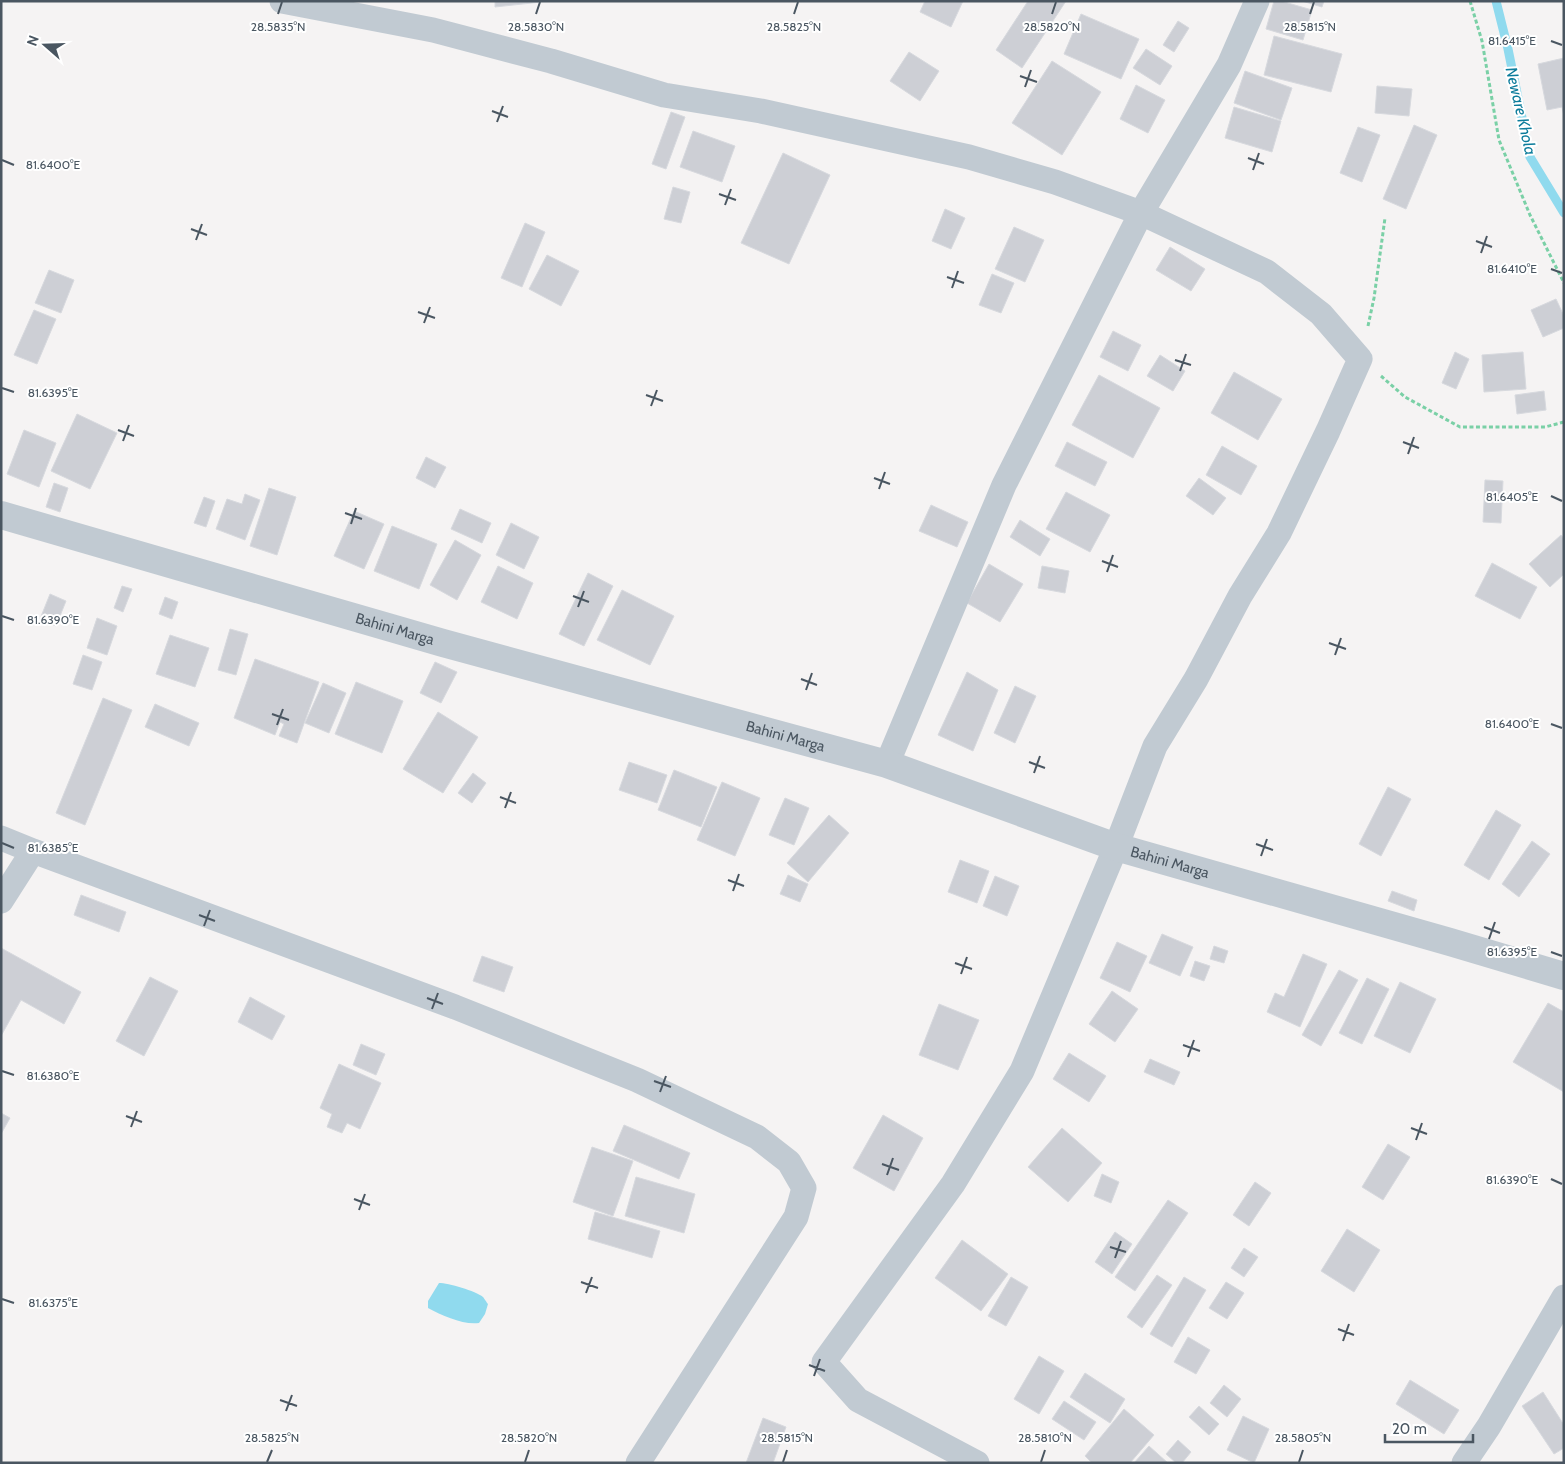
<svg xmlns="http://www.w3.org/2000/svg" width="1565" height="1464" viewBox="0 0 1565 1464" font-family="Cabin,sans-serif">
<style>
.water{fill:#90daee}
.lines{fill:none;stroke-linecap:round;stroke-linejoin:round}
.stream{stroke:#90daee;stroke-width:9}
.building{fill:#cdcfd5;stroke:#d7d9de}
.path{stroke:#7ad0a6;stroke-width:3;stroke-dasharray:4 2.5;stroke-linecap:butt}
.minor{stroke:#c1cad2;stroke-width:25}
.tertiary{stroke:#c1cad2;stroke-width:28}
.ticks{fill:none;stroke:#4a5661;stroke-width:2}
.labels{text-anchor:middle;dominant-baseline:central;stroke-width:4;stroke-linejoin:round;paint-order:stroke}
.street-label{font-size:15px;fill:#4a5661;stroke:#fff}
.water-label{font-size:16px;font-style:italic;fill:#0c7c9b;stroke:#fff}
.ticks-label{font-size:12px;text-anchor:middle;fill:#4a5661;stroke:#fff;stroke-width:4;stroke-linejoin:round;paint-order:stroke}
</style>
<rect width="100%" height="100%" fill="#f5f3f3"/>
<path class="water" d="M439 1283C448 1283 476 1291 483 1297 484 1298 487 1303 488 1304L485 1314 479 1323C463 1325 443 1316 428 1308V1301Z"/>
<g class="lines">
<path class="stream" d="M1496 1 1508 49 1530 157 1564 213"/>
</g>
<path class="building" d="M495 1H541V2L495 7Z
M925 1H963L951 27 920 12Z
M1028 1H1066L1022 68 996 50Z
M1274 1H1281L1312 10 1303 40 1266 29Z
M1302 1H1324L1322 7Z
M1081 14 1139 39 1121 79 1064 54Z
M1178 21 1189 28 1174 52 1163 45Z
M1274 36 1342 54 1331 92 1264 75Z
M1146 49 1172 66 1160 85 1133 68Z
M909 52 939 71 920 101 890 81Z
M1564 58V116L1562 107 1547 110 1538 64Z
M1052 61 1101 92 1062 155 1012 123Z
M1245 71 1292 88 1281 120 1234 103Z
M1136 85 1165 100 1148 133 1120 119Z
M1377 86 1412 89 1409 116 1375 113Z
M1234 107 1281 121 1272 152 1225 138Z
M671 112 685 117 666 169 652 164Z
M1414 125 1437 135 1406 209 1383 199Z
M1358 127 1380 135 1362 182 1340 173Z
M693 131 735 146 722 182 680 167Z
M783 153 830 175 789 264 741 243Z
M673 187 690 192 681 223 664 219Z
M945 209 965 218 951 249 932 241Z
M525 223 545 232 522 287 501 278Z
M1014 227 1044 240 1025 282 995 269Z
M1170 247 1205 269 1191 291 1156 270Z
M547 255 579 271 561 306 529 289Z
M49 270 74 280 61 313 35 303Z
M992 274 1014 283 1001 313 979 305Z
M1556 299 1564 316V328L1543 337 1531 310Z
M34 310 56 319 37 364 14 355Z
M1113 331 1141 345 1128 371 1100 357Z
M1455 352 1469 359 1456 389 1442 383Z
M1523 352 1526 389 1484 392 1482 355Z
M1160 355 1185 371 1173 391 1147 376Z
M1234 372 1282 399 1258 440 1211 413Z
M1099 375 1160 408 1133 458 1072 425Z
M1544 391 1546 410 1517 414 1515 395Z
M77 414 117 433 90 489 51 471Z
M24 430 56 443 39 487 7 474Z
M1067 442 1107 462 1095 486 1055 466Z
M1222 446 1257 466 1241 495 1206 475Z
M426 457 446 467 435 488 416 478Z
M1199 478 1226 498 1213 515 1186 496Z
M1485 480 1503 481 1501 523 1483 522Z
M54 483 68 488 60 512 46 507Z
M269 488 296 497 277 555 250 546Z
M1066 492 1110 515 1090 552 1046 529Z
M245 494 260 500 245 540 216 529 227 499 242 504Z
M204 497 215 501 206 527 194 523Z
M931 505 968 522 957 547 919 531Z
M460 509 491 523 482 543 451 529Z
M354 511 384 524 364 569 334 556Z
M1020 520 1050 539 1040 556 1010 537Z
M511 523 539 537 524 569 496 555Z
M392 526 437 544 419 589 374 571Z
M1561 535 1564 539V574L1550 587 1529 564Z
M455 540 481 555 457 600 430 585Z
M1492 563 1537 587 1520 619 1475 596Z
M989 564 1023 584 1000 622 967 603Z
M498 566 533 583 517 619 481 602Z
M1042 566 1069 571 1065 593 1038 588Z
M588 573 613 586 584 646 559 634Z
M122 586 132 589 123 612 114 608Z
M622 590 674 616 650 665 597 640Z
M50 594 66 601 56 626 40 619Z
M165 597 178 602 172 619 159 614Z
M97 618 117 626 107 655 87 648Z
M230 629 248 634 236 675 218 670Z
M170 635 209 648 195 687 156 674Z
M83 655 102 662 92 690 73 684Z
M255 659 319 682 297 743 279 736 284 724 280 722 275 735 234 718Z
M435 662 457 672 441 703 420 693Z
M967 672 998 690 973 751 938 735Z
M356 682 403 701 382 753 335 734Z
M323 683 346 693 329 733 305 723Z
M1015 686 1036 696 1015 743 994 733Z
M103 698 132 710 85 825 56 813Z
M155 704 199 723 189 746 145 727Z
M438 712 478 737 443 793 403 769Z
M629 762 667 775 657 803 619 790Z
M674 770 717 787 701 827 658 810Z
M473 773 486 783 472 803 458 793Z
M722 782 760 798 735 856 697 840Z
M1388 787 1411 799 1381 856 1359 844Z
M785 798 809 808 794 845 769 835Z
M1496 810 1521 825 1489 880 1464 865Z
M829 815 849 833 808 882 787 863Z
M1532 841 1550 854 1519 897 1502 884Z
M960 860 989 871 977 903 948 892Z
M788 875 808 884 800 902 780 894Z
M995 876 1019 886 1007 916 983 906Z
M1392 891 1417 900 1414 911 1388 901Z
M81 895 126 912 119 932 74 915Z
M1162 934 1193 947 1180 976 1149 963Z
M1117 942 1147 956 1130 992 1100 978Z
M1214 946 1228 951 1224 963 1210 959Z
M1 948 81 992 64 1024 21 1000 1 1036Z
M1303 954 1327 964 1300 1027 1267 1012 1275 993 1284 997Z
M482 956 513 967 504 992 473 981Z
M1195 961 1210 966 1204 981 1190 976Z
M1339 970 1358 980 1321 1046 1302 1035Z
M150 977 178 991 144 1056 116 1041Z
M1367 978 1389 989 1362 1044 1339 1033Z
M1400 982 1436 999 1410 1053 1374 1036Z
M1112 991 1138 1009 1115 1042 1089 1024Z
M250 997 285 1016 272 1040 238 1022Z
M1548 1003 1564 1012V1092L1513 1062Z
M939 1004 979 1020 958 1070 919 1055Z
M361 1044 385 1054 376 1075 353 1065Z
M1069 1053 1106 1076 1089 1102 1053 1079Z
M1150 1059 1180 1072 1174 1085 1144 1072Z
M339 1064 381 1083 360 1129 347 1123 342 1133 327 1127 332 1114 320 1108Z
M1 1113 10 1118 1 1134Z
M883 1115 923 1138 894 1191 853 1168Z
M624 1125 690 1153 679 1179 613 1151Z
M1062 1128 1102 1163 1068 1202 1028 1167Z
M1388 1144 1410 1157 1383 1200 1362 1187Z
M592 1147 633 1161 613 1216 573 1202Z
M1102 1174 1119 1182 1111 1203 1094 1196Z
M636 1177 695 1194 684 1233 625 1216Z
M1255 1182 1271 1193 1249 1226 1233 1215Z
M1168 1200 1188 1213 1135 1291 1115 1277Z
M595 1212 660 1231 652 1258 588 1239Z
M1347 1229 1380 1250 1354 1292 1321 1271Z
M1115 1232 1132 1244 1112 1274 1095 1262Z
M962 1240 1008 1274 981 1311 935 1278Z
M1244 1248 1258 1257 1244 1277 1231 1268Z
M1157 1275 1172 1285 1142 1328 1127 1317Z
M1011 1277 1028 1287 1006 1326 988 1316Z
M1184 1277 1206 1290 1172 1347 1150 1334Z
M1226 1282 1244 1293 1227 1319 1209 1308Z
M1188 1337 1210 1350 1196 1374 1174 1362Z
M1039 1356 1064 1371 1039 1414 1014 1399Z
M1085 1373 1125 1399 1110 1423 1070 1397Z
M1410 1380 1459 1410 1444 1434 1396 1404Z
M1224 1385 1241 1399 1227 1417 1210 1403Z
M1543 1392 1564 1425V1448L1554 1454 1522 1406Z
M1064 1401 1096 1422 1084 1440 1052 1419Z
M1199 1406 1219 1424 1209 1435 1189 1417Z
M1124 1409 1154 1435 1130 1463H1092L1085 1456Z
M1243 1416 1269 1429 1254 1463 1227 1450Z
M763 1418 786 1427 773 1463H746Z
M1178 1440 1191 1452 1182 1463H1176L1166 1454Z
M1149 1446 1168 1463H1134Z"/>
<g class="lines">
<path class="path" d="M1470 1 1482 41 1499 140 1530 215 1564 283
M1368 326 1374 298 1385 218
M1381 376 1405 397 1460 427H1545L1564 422"/>
<path class="minor" d="M282 1 433 30 551 61 664 95 761 111 969 157 1055 182 1141 213 1267 272 1321 314 1360 359 1328 431 1279 533 1240 596 1196 679 1155 746 1116 847 1022 1071 953 1184 824 1362 858 1400 977 1463
M887 764 1004 485 1141 213 1229 65 1257 1
M1 838 33 851 1 901
M33 851 455 1007 637 1080 757 1137 789 1162 804 1188 796 1217 638 1463
M1464 1463 1489 1426 1564 1297"/>
<path class="tertiary" id="s1" d="M1 515 443 643 887 764 1116 847 1450 942 1564 976"/>
</g>
<path class="ticks" d="M278 14 282 2M536 14 540 2M794 14 798 2M1052 14 1056 2M1310 14 1314 2M1551 41 1562 45M1020 76 1037 82M1025 87 1031 70M492 111 508 117M497 122 503 106M1248 158 1264 164M2 160 14 165M1253 170 1259 153M719 194 736 200M725 205 731 189M191 229 207 235M196 240 202 224M1476 241 1492 247M1481 253 1487 236M1551 269 1562 273M947 277 964 283M952 288 958 271M418 312 435 318M424 323 430 307M1175 360 1191 365M1180 371 1186 354M2 388 14 392M646 395 663 401M651 406 657 390M118 430 134 436M123 441 129 425M1403 442 1419 448M1408 454 1414 437M874 478 890 484M879 489 885 472M1551 496 1562 501M345 513 362 519M351 524 356 508M1102 561 1118 567M1107 572 1113 555M573 596 589 602M578 607 584 591M2 616 14 620M1329 643 1346 649M1335 655 1341 638M801 679 817 685M806 690 812 673M272 714 289 720M1551 724 1562 728M277 725 283 709M1029 762 1045 768M1034 773 1040 756M500 797 516 803M505 808 511 792M2 843 14 848M1256 844 1273 850M1261 856 1267 839M728 880 744 886M733 891 739 874M199 915 215 921M204 926 210 910M1484 927 1500 933M1489 939 1495 922M1551 952 1562 956M955 963 972 969M961 974 967 957M427 998 443 1004M432 1009 438 993M1183 1045 1200 1051M1188 1057 1194 1040M2 1071 14 1075M654 1081 671 1087M660 1092 666 1076M126 1116 142 1122M131 1127 137 1111M1411 1128 1427 1134M1416 1140 1422 1123M882 1164 899 1170M887 1175 893 1158M1551 1179 1562 1184M354 1199 370 1205M359 1210 365 1194M1110 1247 1126 1252M1115 1258 1121 1241M581 1282 598 1288M586 1293 592 1277M2 1299 14 1303M1338 1329 1354 1335M1343 1341 1349 1324M809 1365 825 1371M814 1376 820 1359M280 1400 297 1406M286 1411 292 1395M267 1462 272 1450M525 1462 529 1450M783 1462 787 1450M1041 1462 1045 1450M1299 1462 1303 1450"/>
<g class="labels">
<g class="street-label">
<text stroke="none"><textPath href="#s1" startOffset="410">Bahini Marga</textPath></text>
<text stroke="none"><textPath href="#s1" startOffset="815">Bahini Marga</textPath></text>
<text stroke="none"><textPath href="#s1" startOffset="1220">Bahini Marga</textPath></text>
</g>
<g class="water-label">
<text transform="translate(1521 111) rotate(77)">Neware Khola</text>
</g>
</g>
<g class="ticks-label">
<text x="536" y="31">28.5830°N</text>
<text x="1052" y="31">28.5820°N</text>
<text x="278" y="31">28.5835°N</text>
<text x="794" y="31">28.5825°N</text>
<text x="1310" y="31">28.5815°N</text>
<text x="1512" y="45">81.6415°E</text>
<text x="53" y="169">81.6400°E</text>
<text x="1512" y="273">81.6410°E</text>
<text x="53" y="397">81.6395°E</text>
<text x="1512" y="501">81.6405°E</text>
<text x="53" y="624">81.6390°E</text>
<text x="1512" y="728">81.6400°E</text>
<text x="53" y="852">81.6385°E</text>
<text x="1512" y="956">81.6395°E</text>
<text x="53" y="1080">81.6380°E</text>
<text x="1512" y="1184">81.6390°E</text>
<text x="53" y="1307">81.6375°E</text>
<text x="272" y="1442">28.5825°N</text>
<text x="529" y="1442">28.5820°N</text>
<text x="787" y="1442">28.5815°N</text>
<text x="1045" y="1442">28.5810°N</text>
<text x="1303" y="1442">28.5805°N</text>
</g>
<rect width="1565" height="1464" fill="none" stroke="#4a5661" stroke-width="5"/>
<g transform="translate(45 45) rotate(290)" stroke="#ffffff" stroke-width="4" paint-order="stroke">
<path d="M0-4L9 19L0 12L-9 19Z" fill="#4a5661"/>
<text y="-8" font-size="14" font-weight="bold" text-anchor="middle" fill="#4a5661">N</text>
</g>
<path d="M1385 1434v8h88v-8" fill="none" stroke="#4a5661" stroke-width="2.5"/>
<text x="1392" y="1434" font-size="15" fill="#4a5661" stroke="#ffffff" stroke-width="4" paint-order="stroke">20 m</text>
</svg>
